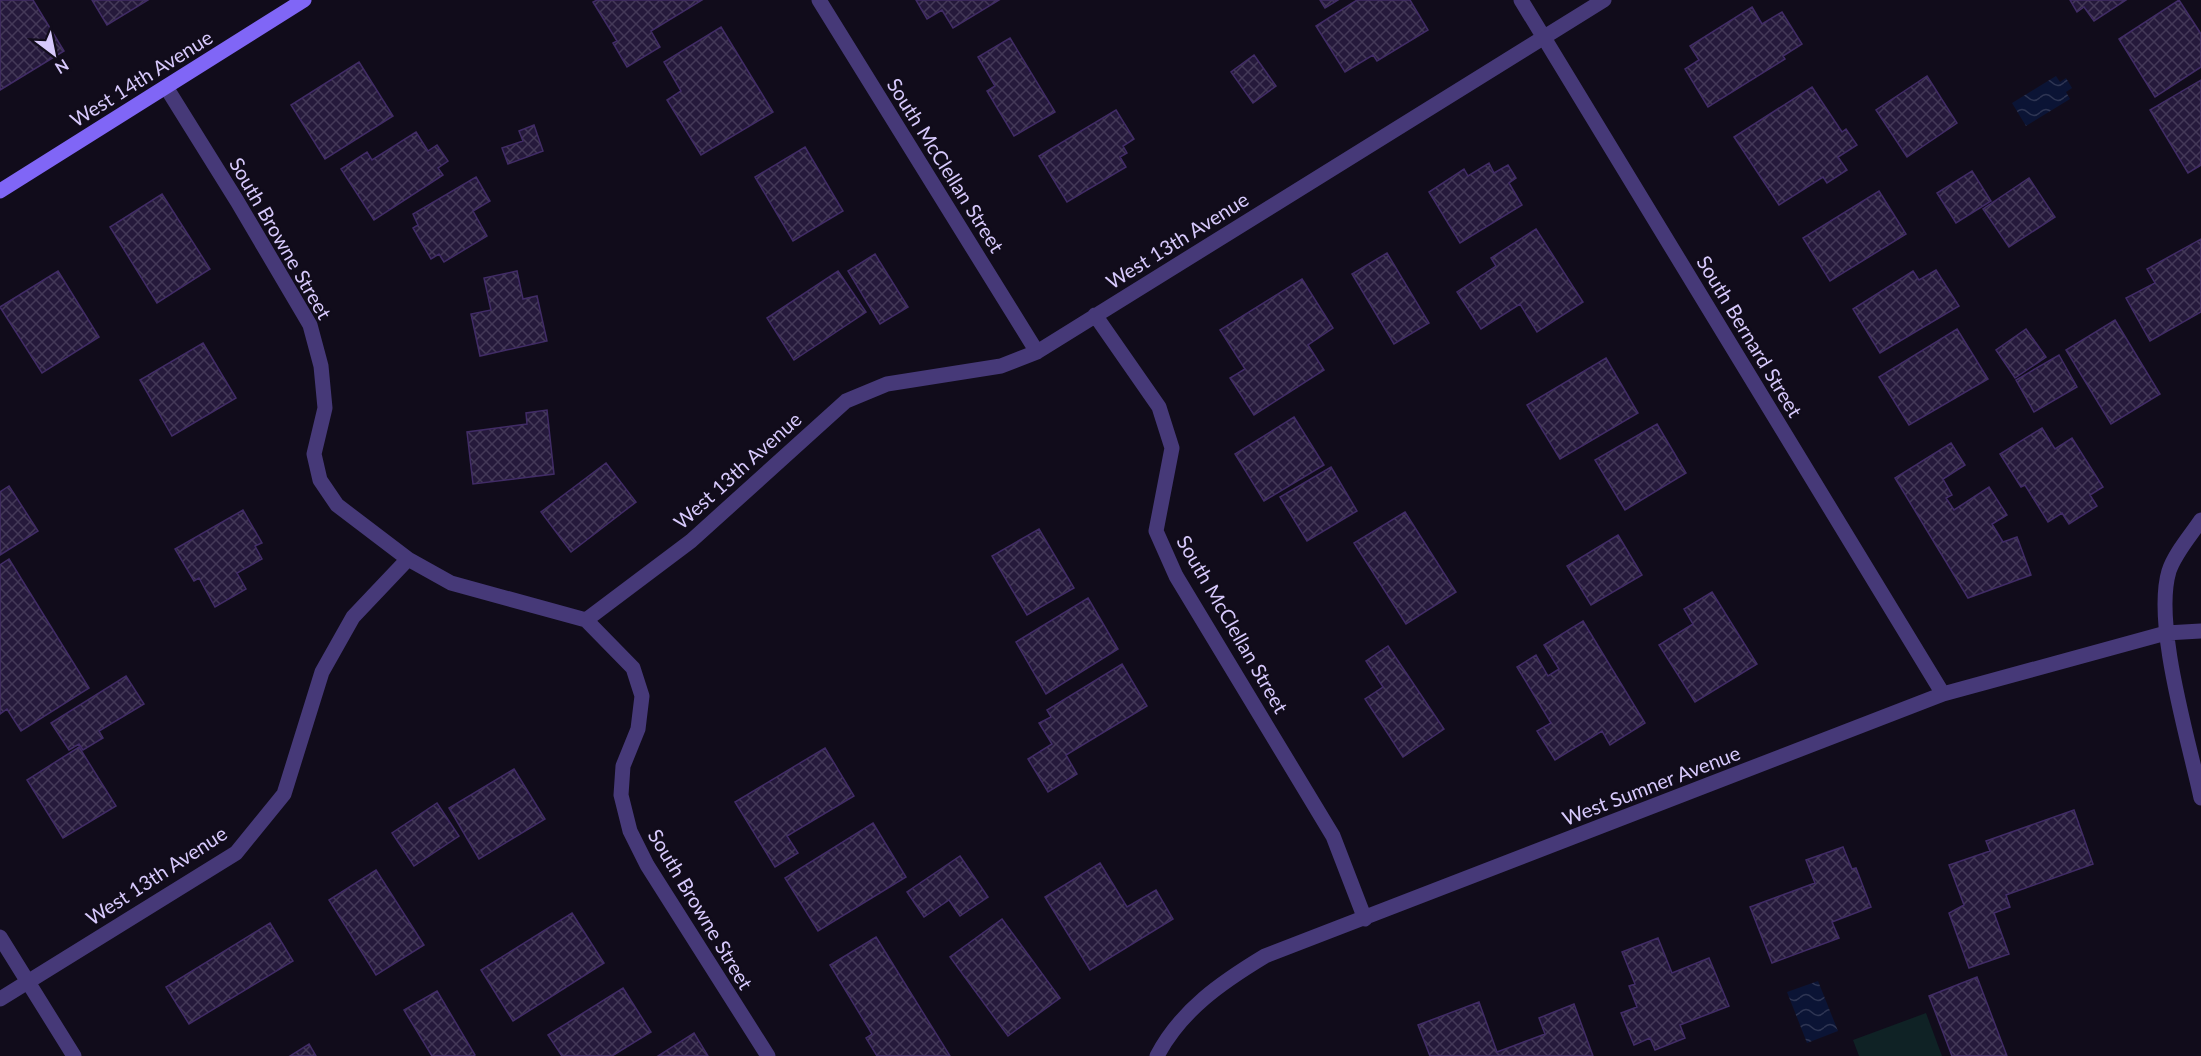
<svg xmlns="http://www.w3.org/2000/svg" width="2201" height="1056" viewBox="0 0 2201 1056" font-family="Lato,sans-serif">
<style>
.grass{fill:#0f2225}
.water{fill:url(#water-waves)}
.building{fill:url(#building-cross-hatch);stroke:#412c66;stroke-width:1.5}
.lines{fill:none;stroke-linecap:round;stroke-linejoin:round}
.street{stroke:#463978;stroke-width:15}
.secondary{stroke:#8066f6;stroke-width:15}
.labels{text-anchor:middle;dominant-baseline:central;stroke-width:4.5;stroke-linejoin:round;paint-order:stroke}
.street-label{font-size:20px;fill:#d7c9fc;stroke:#110c1b}
</style>
<defs>
<pattern id="water-waves" width="16" height="10" patternUnits="userSpaceOnUse" patternTransform="scale(1.5)"><rect width="16" height="10" fill="#0b1435"/><path d="M0 5q4-4 8 0t8 0" fill="none" stroke="#2e3553"/></pattern>
<pattern id="building-cross-hatch" width="8" height="8" patternUnits="userSpaceOnUse" patternTransform="scale(1.5)"><rect width="8" height="8" fill="#25193b"/><path d="M0 0l8 8M0 8l8-8" fill="none" stroke="#443958"/></pattern>
</defs>
<rect width="100%" height="100%" fill="#110c1b"/>
<path class="grass" d="M1926 1013 1942 1056H1859L1853 1040Z"/>
<path class="water" d="M2056 76 2060 82 2066 78 2072 88 2066 92 2070 99 2026 126 2012 103Z
M1818 981 1838 1031 1807 1043 1787 992Z"/>
<path class="building" d="M0 0H33L64 51 0 90Z
M92 0H148L107 25Z
M597 0H702L651 31 660 47 627 67 613 43 617 41 593 2Z
M916 0H999L953 28 942 10 927 19Z
M1320 0H1338L1325 8Z
M1357 0H1410L1428 30 1377 61 1373 55 1345 72 1316 26Z
M2070 0H2126L2094 21 2084 7 2077 12Z
M2179 0 2201 34V67L2155 97 2119 39Z
M1752 7 1762 24 1782 12 1802 44 1783 56 1785 59 1708 107 1685 69 1699 60 1690 46Z
M721 27 773 112 701 155 667 100 681 91 664 62Z
M1010 38 1055 112 1014 136 987 91 995 86 978 57Z
M1254 55 1276 86 1253 103 1231 72Z
M359 62 393 116 325 159 291 105Z
M1927 76 1957 123 1907 157 1876 110Z
M2201 80V165L2188 173 2150 110Z
M1812 87 1842 132 1846 129 1857 145 1838 157 1847 170 1827 183 1823 177 1779 205 1734 137Z
M1116 110 1134 139 1123 146 1127 153 1120 157 1126 167 1067 202 1039 156Z
M534 125 543 151 508 164 502 148 523 141 519 131Z
M416 132 428 151 437 145 448 161 438 168 443 175 374 220 341 169 367 152 372 160Z
M805 147 843 211 793 241 755 177Z
M1489 163 1494 173 1508 165 1516 178 1509 183 1522 205 1460 243 1429 192 1464 169 1468 176Z
M1972 171 1991 201 1956 223 1937 193Z
M476 177 490 201 473 211 487 236 444 262 439 254 431 259 413 228 418 225 413 214Z
M2029 178 2055 217 2009 247 1983 209Z
M1879 191 1906 234 1830 281 1803 238Z
M162 194 210 269 157 303 110 227Z
M1536 229 1583 302 1537 332 1520 304 1481 329 1457 292 1496 266 1491 258Z
M2201 239V312L2150 341 2126 298 2155 283 2147 269Z
M1387 253 1429 323 1394 344 1352 274Z
M875 254 908 307 880 324 848 271Z
M1936 270 1959 306 1880 353 1853 309 1913 271 1919 280Z
M58 271 99 337 42 373 0 307Z
M517 271 523 299 537 296 547 341 480 356 471 314 491 310 484 278Z
M838 271 866 312 794 360 767 318Z
M1302 279 1333 328 1308 345 1324 370 1254 415 1230 378 1245 369 1220 330Z
M2115 320 2160 394 2111 424 2066 350Z
M1957 329 1988 379 1909 425 1879 377Z
M2026 329 2046 357 2015 378 1996 350Z
M203 343 236 398 172 436 140 380Z
M2059 355 2077 387 2034 412 2016 380Z
M1606 358 1638 413 1560 459 1527 405Z
M547 410 554 474 473 484 467 432 527 424 526 413Z
M1294 417 1324 465 1264 501 1235 454Z
M1657 424 1686 473 1625 510 1595 460Z
M2042 428 2055 449 2072 438 2103 487 2090 495 2097 506 2069 524 2062 513 2048 522 2025 485 2021 487 2000 454Z
M1951 443 1965 465 1943 479 1952 495 1946 498 1954 510 1989 487 2007 515 1992 524 2003 542 2017 537 2031 575 1968 598 1895 478Z
M606 463 636 502 571 552 541 512Z
M1331 467 1357 511 1307 541 1280 497Z
M9 486 38 531 0 555V492Z
M243 510 262 543 255 546 262 559 237 573 246 589 215 607 199 578 194 581 175 549Z
M1405 512 1456 592 1406 624 1354 543Z
M1039 529 1074 588 1027 615 992 556Z
M1618 535 1642 575 1591 605 1567 566Z
M9 559 89 688 21 731 7 709 0 714V565Z
M1712 592 1757 664 1695 702 1659 645 1693 624 1684 609Z
M1088 598 1118 649 1046 694 1016 642Z
M1583 621 1645 723 1610 745 1602 731 1555 760 1537 731 1551 723 1517 667 1536 655 1548 676 1559 669 1544 645Z
M1388 646 1444 729 1403 757 1365 699 1383 687 1366 661Z
M1122 664 1147 706 1066 755 1077 774 1048 792 1028 759 1052 744 1039 723 1051 717 1047 710Z
M126 676 144 704 99 731 103 738 83 750 79 744 69 750 51 723Z
M79 747 116 806 63 838 27 780Z
M825 748 854 796 787 836 798 853 775 867 735 802Z
M514 769 545 819 479 859 449 808Z
M437 803 459 836 414 866 392 833Z
M2074 810 2093 864 2006 895 2010 907 1994 913 2009 954 1969 968 1949 913 1964 905 1949 865 1990 851 1986 841Z
M873 823 906 877 818 931 785 878Z
M1843 847 1852 869 1856 868 1871 907 1832 922 1839 938 1772 963 1750 907 1815 883 1806 860Z
M960 856 988 897 960 916 949 900 924 917 907 892Z
M1100 863 1127 907 1156 890 1173 919 1090 970 1045 897Z
M376 870 424 945 376 975 329 900Z
M572 913 604 963 513 1021 481 970Z
M1002 919 1060 998 1008 1036 950 957Z
M270 923 293 961 189 1024 166 987Z
M876 937 950 1056H877L866 1038 872 1034 830 965Z
M1658 938 1672 973 1709 958 1729 1006 1680 1025 1685 1038 1655 1050 1650 1038 1634 1045 1621 1013 1637 1007 1629 986 1635 984 1622 952Z
M1977 977 2007 1056H1952L1929 996Z
M623 988 651 1032 612 1056H562L548 1035Z
M437 991 475 1055 473 1056H432L404 1010Z
M1479 1002 1497 1052 1545 1034 1539 1018 1574 1004 1593 1056H1430L1418 1025Z
M694 1033 708 1056H658Z
M309 1044 316 1056H290Z"/>
<g class="lines">
<path class="street" d="M819 0 1037 352
M1521 0 1943 694
M166 87 237 201 310 325 321 366 325 408 314 454 320 480 337 505 408 559
M1095 315 1159 407 1172 448 1156 531 1176 576 1333 836 1365 919
M2201 520C2191 535 2175 553 2169 571 2153 624 2189 741 2201 798
M586 620 633 668 642 696 638 729 623 766 621 795 630 831 647 865 768 1056
M0 937 74 1056
M0 999 236 853 284 794 322 672 353 617 408 559 451 583 586 620 691 541 846 401 887 384 1001 366 1037 352 1604 0
M1157 1056C1181 1010 1222 982 1265 956L1943 694 2166 633 2201 631"/>
<path class="secondary" d="M0 191 304 0"/>
</g>
<g class="labels">
<g class="street-label">
<text transform="translate(141 78) rotate(-32)">West 14th Avenue</text>
<text transform="translate(946 165) rotate(58)">South McClellan Street</text>
<text transform="translate(281 238) rotate(60)">South Browne Street</text>
<text transform="translate(1177 240) rotate(-32)">West 13th Avenue</text>
<text transform="translate(1750 336) rotate(59)">South Bernard Street</text>
<text transform="translate(737 470) rotate(-42)">West 13th Avenue</text>
<text transform="translate(1233 624) rotate(60)">South McClellan Street</text>
<text transform="translate(1651 785) rotate(-21)">West Sumner Avenue</text>
<text transform="translate(156 875) rotate(-33)">West 13th Avenue</text>
<text transform="translate(701 909) rotate(59)">South Browne Street</text>
</g>
</g>
<g transform="translate(54 54) rotate(148)" stroke="#110c1b" stroke-width="4.5" paint-order="stroke">
<path d="M0-4.5L10 22L0 15L-10 22Z" fill="#d7c9fc"/>
<text y="-9" font-size="16" font-weight="bold" text-anchor="middle" fill="#d7c9fc">N</text>
</g>
</svg>
